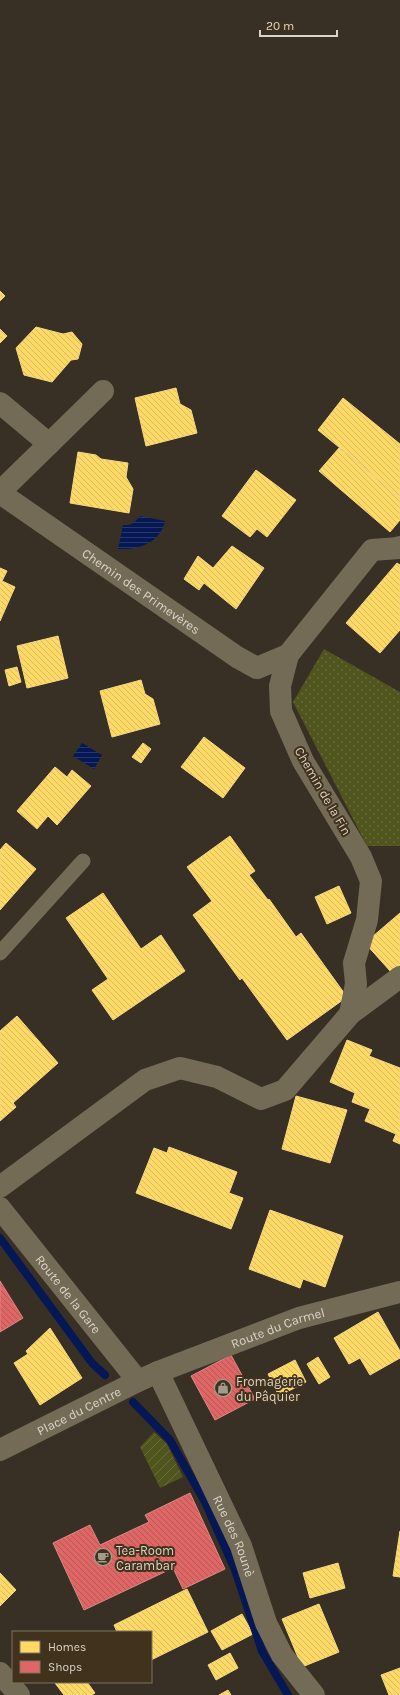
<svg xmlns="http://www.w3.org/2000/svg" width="400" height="1695" viewBox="0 0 400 1695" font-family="Karla,sans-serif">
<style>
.grass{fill:url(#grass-dots)}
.garden{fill:url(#garden-furrows)}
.water{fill:url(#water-rules)}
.homes{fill:url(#homes-back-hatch);stroke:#f4d883}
.shops{fill:url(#shops-back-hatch);stroke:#df8783}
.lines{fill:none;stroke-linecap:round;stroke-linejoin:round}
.stream{stroke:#051754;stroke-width:8}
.lane{stroke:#746b57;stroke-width:15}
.street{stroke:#746b57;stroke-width:22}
.labels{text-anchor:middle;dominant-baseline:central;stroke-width:4;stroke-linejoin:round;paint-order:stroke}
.street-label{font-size:13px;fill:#dcd4c6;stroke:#40321c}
.poi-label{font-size:13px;fill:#dcd4c6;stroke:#40321c;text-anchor:start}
</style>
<defs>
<pattern id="grass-dots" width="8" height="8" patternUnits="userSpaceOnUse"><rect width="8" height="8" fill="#50541d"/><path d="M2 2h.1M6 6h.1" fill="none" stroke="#696c3c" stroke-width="1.8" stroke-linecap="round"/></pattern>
<pattern id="garden-furrows" width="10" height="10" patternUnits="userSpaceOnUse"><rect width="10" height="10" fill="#50541d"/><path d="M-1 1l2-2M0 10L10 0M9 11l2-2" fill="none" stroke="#696c3c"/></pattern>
<pattern id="water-rules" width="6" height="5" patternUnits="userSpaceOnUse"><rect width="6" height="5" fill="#051754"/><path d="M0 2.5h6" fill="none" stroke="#29386b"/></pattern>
<pattern id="homes-back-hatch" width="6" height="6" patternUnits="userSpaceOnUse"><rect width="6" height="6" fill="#ffd966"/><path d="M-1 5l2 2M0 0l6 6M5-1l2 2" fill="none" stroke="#d9ba5d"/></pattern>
<pattern id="shops-back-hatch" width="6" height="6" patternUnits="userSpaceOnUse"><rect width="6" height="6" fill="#e06666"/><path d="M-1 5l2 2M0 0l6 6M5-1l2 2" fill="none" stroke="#b15b59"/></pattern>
</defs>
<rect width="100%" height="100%" fill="#383024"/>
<path class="grass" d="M324 649 400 692V846H367L293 702Z"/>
<path class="garden" d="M154 1432 167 1444 183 1477 160 1488 140 1447Z"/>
<path class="water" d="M140 516 165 521C160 543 139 550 118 549L123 525C132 526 135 522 140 516Z
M82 743 102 755 94 769 73 756Z"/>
<path class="homes" d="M0 291 5 296 0 301Z
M36 327 63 334 72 332 82 344 78 359 71 360 52 382 24 375 16 348Z
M0 329 7 336 0 343Z
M176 388 180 404 191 410 197 433 146 446 135 398Z
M343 398 400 444V497L318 430Z
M339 448 400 497V520L390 532 319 471Z
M78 452 96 455 101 459 128 463 126 477 133 489 129 513 70 503Z
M256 470 296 500 267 537 257 529 250 537 222 516Z
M232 546 264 568 236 609 204 583 199 590 184 579 198 556 213 568Z
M397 563 400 565V630L380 653 346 623Z
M0 568 7 571 2 581 15 587 0 621Z
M58 636 68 678 27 688 17 646Z
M17 667 21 682 9 686 5 670Z
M141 680 145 694 153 699 160 724 112 737 100 691Z
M204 737 245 768 223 798 181 767Z
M143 743 151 749 141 763 132 757Z
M55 767 67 777 72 770 91 786 57 825 48 816 37 829 17 811Z
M230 836 255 871 249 875 268 900 269 899 296 937 301 933 347 997 287 1040 242 978 240 980 193 915 212 901 187 867Z
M6 843 36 869 0 910V850Z
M339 886 351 913 327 924 315 897Z
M103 893 141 949 161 935 185 971 113 1020 92 990 108 979 66 918Z
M400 913V965L391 972 365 943Z
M17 1016 58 1063 13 1103 16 1107 0 1121V1031Z
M347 1040 372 1050 369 1056 400 1068V1144L393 1141 396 1134 365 1121 370 1109 352 1102 355 1093 330 1082Z
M296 1096 347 1110 330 1163 282 1149Z
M169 1147 237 1172 229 1193 243 1198 231 1229 136 1193 154 1148 167 1153Z
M270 1210 343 1236 325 1287 303 1279 300 1288 249 1269Z
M378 1312 400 1351V1358L370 1375 360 1358 349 1364 334 1338Z
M50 1328 82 1378 40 1405 14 1363 28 1354 26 1351Z
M318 1357 330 1377 319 1384 307 1364Z
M295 1360 306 1382 279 1396 268 1374Z
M400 1531V1577L393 1576Z
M338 1563 345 1588 310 1598 303 1573Z
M0 1573 16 1590 0 1606Z
M187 1589 208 1632 151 1660V1632H117L114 1625Z
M319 1604 339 1652 302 1667 282 1619Z
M242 1614 253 1634 222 1650 211 1631Z
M230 1653 238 1668 216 1680 208 1665Z
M400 1668V1695H389L381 1675Z
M56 1682H87L95 1693 92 1695H64L55 1683Z
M228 1690 231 1695H219Z"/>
<path class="shops" d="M0 1281 23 1318 0 1332Z
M231 1355 255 1399 215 1420 191 1376Z
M190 1493 225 1569 183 1589 173 1568 84 1610 53 1543 90 1525 100 1545 149 1522 145 1515Z"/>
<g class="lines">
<path class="stream" d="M0 1238 92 1363 105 1375
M133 1402 170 1440 205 1502 235 1570 262 1651 288 1695"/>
<path class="lane" d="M0 953 83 861"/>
<g class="street">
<path d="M0 403 49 444 0 492"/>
<path d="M49 444 103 391"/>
<path id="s1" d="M0 493 237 657 257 668 288 655"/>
<path d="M350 1014 356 984 354 963 367 920 371 881 361 857 303 761 281 711 280 686 288 655 372 550 399 548 400 547"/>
<path d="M0 1187 145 1080 180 1068 217 1077 261 1099 285 1090 350 1014 400 977"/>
<path id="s2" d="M0 1208 138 1381"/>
<path id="s3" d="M158 1372 241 1546 266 1623 282 1655 314 1695"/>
<path id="s4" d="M0 1450 138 1381 158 1372 299 1318 400 1292"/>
<path d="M0 1673 19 1695"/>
</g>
</g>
<defs>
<symbol id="shop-ring" viewBox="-11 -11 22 22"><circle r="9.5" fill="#40321c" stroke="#a39b8d" stroke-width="1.5"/><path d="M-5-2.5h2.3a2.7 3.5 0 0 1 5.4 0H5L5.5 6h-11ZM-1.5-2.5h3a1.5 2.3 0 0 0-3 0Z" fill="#a39b8d"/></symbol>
<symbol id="cafe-ring" viewBox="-11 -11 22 22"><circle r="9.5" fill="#40321c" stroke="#a39b8d" stroke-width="1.5"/><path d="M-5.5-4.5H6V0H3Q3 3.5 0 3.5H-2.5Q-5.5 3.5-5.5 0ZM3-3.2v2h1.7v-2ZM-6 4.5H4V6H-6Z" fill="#a39b8d"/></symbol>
</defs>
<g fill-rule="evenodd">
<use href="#shop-ring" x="213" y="1378" width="20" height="20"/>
<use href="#cafe-ring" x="93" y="1547" width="20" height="20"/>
</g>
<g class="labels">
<g class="street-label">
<text stroke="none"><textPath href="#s1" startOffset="172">Chemin des Primevères</textPath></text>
<text transform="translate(323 791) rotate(60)">Chemin de la Fin</text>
<text stroke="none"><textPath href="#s2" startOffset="110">Route de la Gare</textPath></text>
<text stroke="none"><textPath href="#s4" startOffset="304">Route du Carmel</textPath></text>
<text stroke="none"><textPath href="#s4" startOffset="88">Place du Centre</textPath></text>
<text stroke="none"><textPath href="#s3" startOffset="181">Rue des Rounè</textPath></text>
</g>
<g class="poi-label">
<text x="236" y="1381">Fromagerie<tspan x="236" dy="15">du Pâquier</tspan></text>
<text x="116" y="1550">Tea-Room<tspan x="116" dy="15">Carambar</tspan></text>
</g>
</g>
<rect x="12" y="1631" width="140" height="52" fill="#40321c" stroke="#7e7360"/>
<rect x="20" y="1641" width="20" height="12" fill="#ffd966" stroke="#7e7360"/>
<text x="48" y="1651" font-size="12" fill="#dcd4c6">Homes</text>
<rect x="20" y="1661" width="20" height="12" fill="#e06666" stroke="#7e7360"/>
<text x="48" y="1671" font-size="12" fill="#dcd4c6">Shops</text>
<path d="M260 30v6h77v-6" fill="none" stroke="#dcd4c6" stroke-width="2"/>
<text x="266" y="30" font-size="12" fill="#dcd4c6" stroke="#40321c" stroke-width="3" paint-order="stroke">20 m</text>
</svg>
